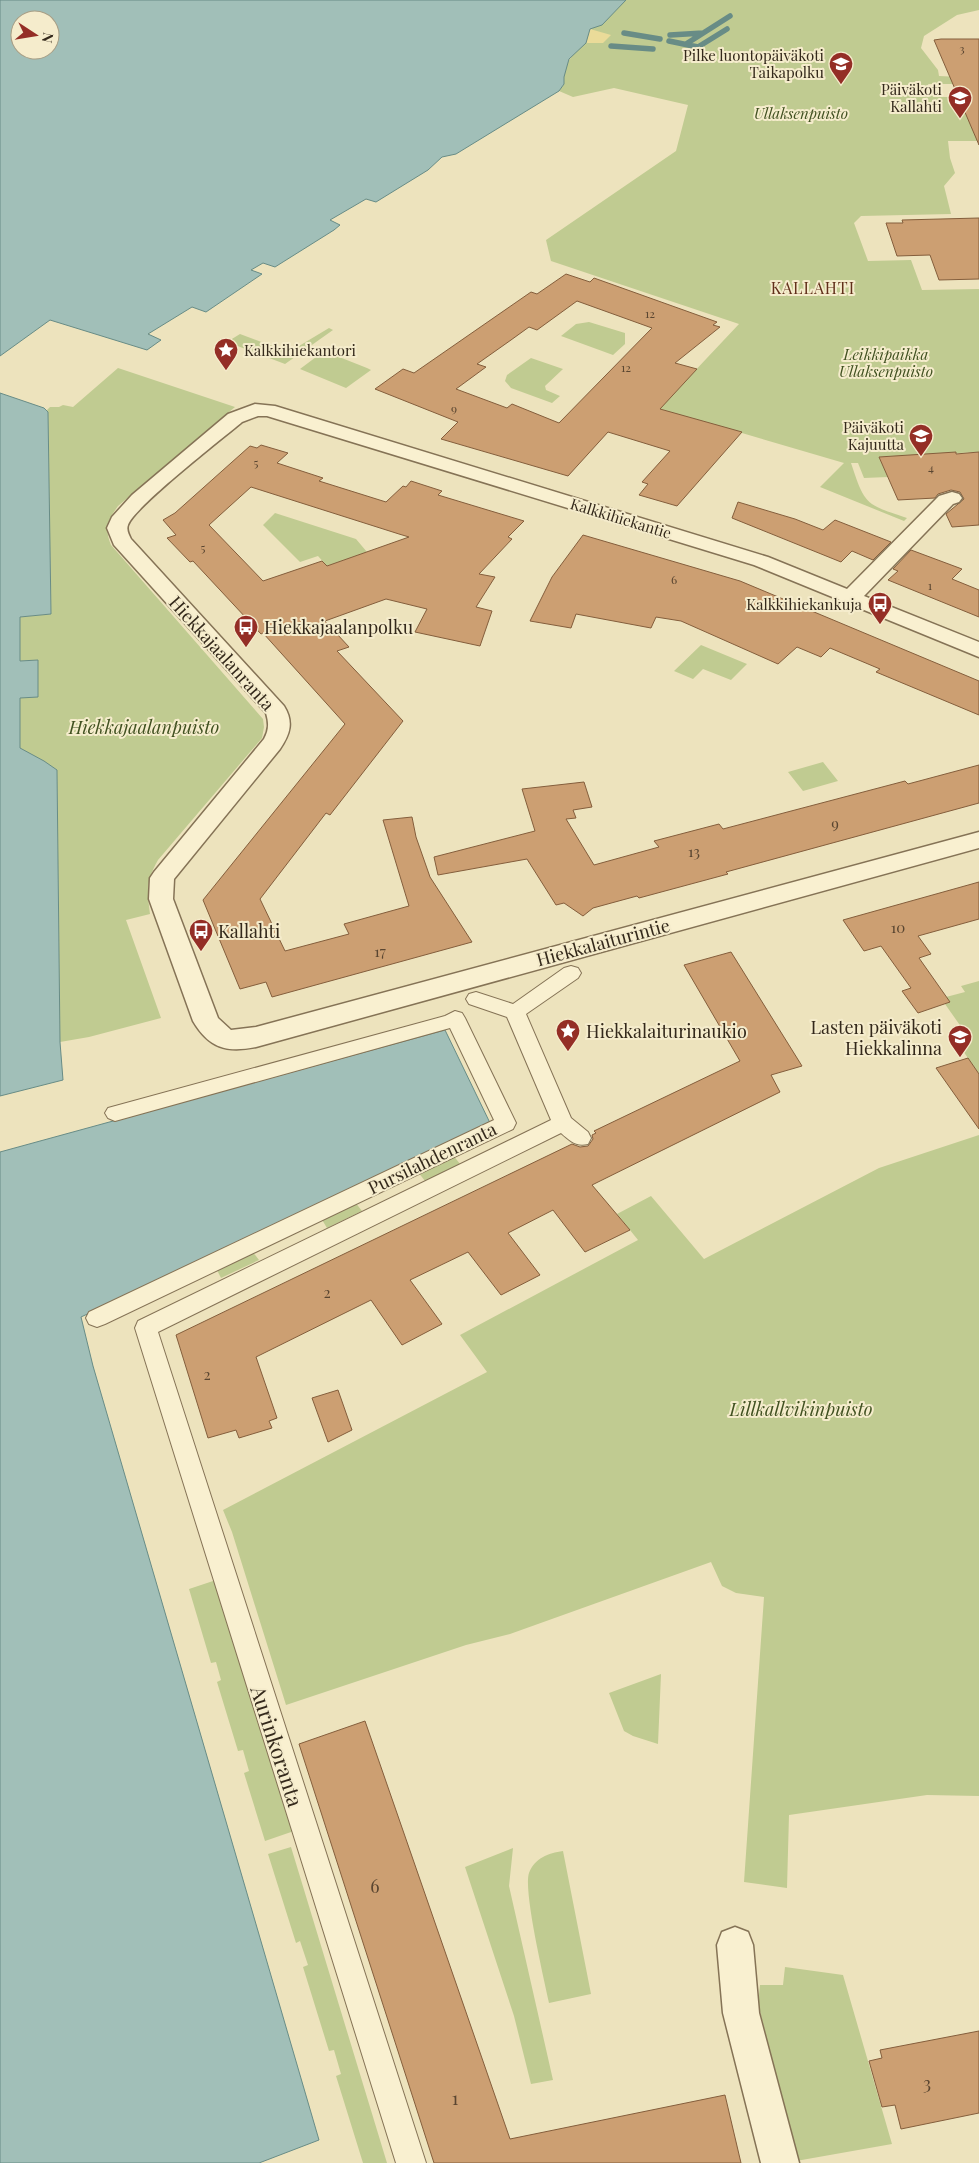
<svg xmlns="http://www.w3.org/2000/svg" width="979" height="2163" viewBox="0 0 979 2163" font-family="'Playfair Display',serif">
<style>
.green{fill:#c0cb91}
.sand{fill:#eadb99}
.water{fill:#a1bfb8;stroke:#688c86;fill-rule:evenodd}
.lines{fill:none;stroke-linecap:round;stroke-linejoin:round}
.stream{stroke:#688c86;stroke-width:5.5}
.building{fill:#cc9f72;stroke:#845e3c;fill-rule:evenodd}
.pedestrian-casing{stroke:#857356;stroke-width:2}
.minor-casing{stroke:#857356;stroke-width:3}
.pedestrian{fill:#f9f0d0;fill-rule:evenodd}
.minor{fill:#f9f0d0;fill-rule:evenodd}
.labels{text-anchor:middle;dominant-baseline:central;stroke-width:4;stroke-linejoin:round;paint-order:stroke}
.far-number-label{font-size:12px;fill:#5a4631}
.far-poi-label{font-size:15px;fill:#34291b;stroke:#f5eccc;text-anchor:end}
.far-park-label{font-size:15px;font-style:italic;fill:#415121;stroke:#f5eccc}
.far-street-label{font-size:15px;fill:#34291b;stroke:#f5eccc}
.number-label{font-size:15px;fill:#5a4631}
.far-quarter-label{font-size:16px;letter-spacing:1px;fill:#612f1a;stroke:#f5eccc}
.poi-label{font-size:18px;fill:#34291b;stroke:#f5eccc;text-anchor:start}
.street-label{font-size:18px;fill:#34291b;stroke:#f5eccc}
.park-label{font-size:18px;font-style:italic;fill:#415121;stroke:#f5eccc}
.near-number-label{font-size:18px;fill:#5a4631}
.near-street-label{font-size:21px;fill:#34291b;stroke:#f5eccc}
</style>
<rect width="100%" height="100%" fill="#ede3bd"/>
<path class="green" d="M613 0H979V10L957 15 924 36 921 48 938 70 939 76 960 77 979 84H928L933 97H954L957 108H979V141H948L950 158 955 173 944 186 951 214 861 216 854 223 868 261 911 260 922 290 979 289V452L879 457 888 477 864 478 858 463H851C865 505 865 504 907 518L904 521 820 487 844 463 691 418 689 419 658 410 739 324 551 261 546 240 676 151 688 105 614 88 573 97 559 91 564 84 559 74Z
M589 322 625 333V344L613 355 561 336 576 324Z
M329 328 333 330 285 364 227 342 240 334 289 352Z
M324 351 367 368 371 370 346 388 300 369Z
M531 358 563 369 545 386 546 390 560 396 552 403 511 388 505 381 507 375Z
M118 368 235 407 118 506C108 520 104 528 111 545L263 719 264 727 262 738 158 860C146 881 147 891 150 914L126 920 161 1018 89 1037 60 1042 57 771 20 749V698L38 660 20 661V617L51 614 48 413 47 410 50 407H59L63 405 73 407Z
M275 513 356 539 367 552 327 566 318 556 300 562 263 525Z
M701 645 747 664 731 680 703 669 693 679 674 671Z
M823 762 838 781 803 791 788 772Z
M979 981V1074L952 1035 964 1031 945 1004 950 1002 946 997 965 992 961 986Z
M979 1135V1796L927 1795 789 1815 787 1888 744 1882 764 1597 736 1593 722 1586 711 1562 510 1634 466 1645 286 1705 232 1532 223 1510 487 1372 460 1335 638 1240 617 1214 651 1196 704 1259 879 1168Z
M453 1155 460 1164 425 1181 418 1172Z
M355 1202 362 1211 327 1228 321 1218Z
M252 1251 259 1260 221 1278 216 1268Z
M216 1580 294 1831 265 1841 244 1773 249 1771 243 1750 238 1751 217 1682 221 1680 216 1662 211 1663 189 1589Z
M661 1674 658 1744 633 1736 624 1731 609 1693Z
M291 1847 387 2163H363L336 2076 341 2074 334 2050 329 2051 303 1967 308 1965 300 1941 296 1943 268 1854Z
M513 1848 509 1886 553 2080 531 2084 514 2016 465 1867Z
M563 1851 591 1994 549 2003C544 1979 523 1890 529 1873 535 1858 548 1853 563 1851Z
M785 1967 843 1975 892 2144 796 2161 758 2003 760 1985H783Z"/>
<path class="sand" d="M590 29 611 35 603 43H586Z"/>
<path class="water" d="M0 0H626L602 25 590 29 586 43 569 59 564 77V84L559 91 456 154 442 157 428 170 376 202 366 199 330 220 340 225 334 230 275 267 263 263 251 270 262 274 206 312 192 307 148 334 161 340 147 350 50 320 0 356ZM20 20H50V50H20Z
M0 393 44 408 48 412 51 614 20 617V661L38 660V697L20 698V748L44 761 57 770 60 1042 63 1080 0 1096Z
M445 1030 491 1125 81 1317 93 1366 319 2140 259 2163H0V1152Z"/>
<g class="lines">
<path class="stream" d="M624 33 660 39
M670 35 703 33
M669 41 698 47 727 29
M686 44 730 16
M611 46 653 49"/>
</g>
<path class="building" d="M941 39H979V145L934 40Z
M979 218V279L939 280 930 255 897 256 886 223H903L902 220Z
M566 274 590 282 594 278 717 322 713 325 720 327 675 363 697 369 660 409 742 432 677 506 639 495 648 484 642 482 670 451 608 432 568 476 441 439 458 422 375 389 403 369 414 373 531 292 537 294ZM577 301 652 328 559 423 512 404 507 408 456 389 486 367 477 364 511 340 529 327 537 330Z
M261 445 288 453 277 463 323 478 319 481 386 502 403 486 406 487 411 481 442 491 438 495 524 521 508 537 512 539 479 574 495 577 476 607 492 611 480 646 415 632 427 609 386 599 325 621 349 647 337 651 403 721 330 815 326 813 260 899 285 951 349 934 344 924 409 906 383 820 412 817 416 837 430 877 472 942 272 997 266 982 240 989 203 900 345 724 263 633 261 634 193 561 190 562 167 538 176 535 163 520 175 513 250 446 257 448ZM251 487 399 534 409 537 327 566 322 561 263 581 209 525Z
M956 452V454L979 452V525L952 527 946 514 964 499 960 492 951 490 938 494 935 498 898 500 879 457Z
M738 502 795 519 823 530 835 520 891 542 873 560 852 551 841 562 732 518Z
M583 535 740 581 979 681V715L876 672 880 669 830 648 821 657 797 647 778 664 681 621 656 617 651 628 576 614 571 628 530 621 552 577Z
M911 550 962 569 952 579 979 590V617L888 580 898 571 893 569Z
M979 765V803L726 872 728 874 639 898 637 896 593 908 583 916 564 903 556 905 527 859 438 875 434 857 535 831 522 789 584 782 592 807 573 810 576 818 566 819 594 865 659 847 654 841 719 824 723 829 905 781 908 784Z
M979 882V919L918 936 931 954 919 958 950 1002 918 1013 902 991 911 988 881 946 864 951 843 920Z
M731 952 802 1066 771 1075 780 1092 592 1185 630 1230 585 1252 553 1210 508 1233 540 1275 501 1295 468 1252 410 1280 442 1324 402 1345 371 1300 256 1357 277 1418 269 1421 272 1428 239 1438 236 1430 208 1438 176 1335 572 1144 580 1147 588 1146 593 1139 592 1135 596 1133 594 1131 740 1061 684 965Z
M968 1058 979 1074V1129L936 1068Z
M338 1390 352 1430 328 1442 312 1398Z
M365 1721 510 2139 725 2095 741 2163H434L299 1744Z
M979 2031V2113L901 2129 895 2105 882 2107 869 2061 882 2058 880 2050Z"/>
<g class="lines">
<defs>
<path id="pedestrian" d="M571 966 578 968 581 973 578 978 526 1014 571 1118 588 1132 591 1138 588 1144C576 1147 570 1141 561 1133L158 1332 426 2163H396L135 1328 138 1321 551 1120 507 1017 469 1004 466 999 469 994 476 992 513 1004 564 968Z
M455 1011 462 1013 465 1018 516 1123 513 1129 105 1324 97 1327 89 1324 86 1318 89 1312 494 1120 450 1028 115 1121 108 1118 105 1113 108 1108 445 1016Z"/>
<path id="minor" d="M255 404 275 406 768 557 847 589 939 496 952 492 959 494 962 498 959 502 953 504 864 596 979 642V657L754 565 267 416H258L242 422C222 439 134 507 128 525 126 530 129 535 131 539L284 706C294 722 290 734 280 749L174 879 173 899 218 1018 231 1030 256 1027 979 832V848L256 1047C226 1053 209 1048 193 1021L149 899 150 878 154 872 264 739C269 730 269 723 266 713L114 545 107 528 112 517 132 495 228 414Z
M735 1927 748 1932 753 1945 759 2013 799 2163H761L723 2013 717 1945 722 1932Z"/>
</defs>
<use href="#pedestrian" class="pedestrian-casing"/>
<use href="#minor" class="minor-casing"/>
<use href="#pedestrian" class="pedestrian"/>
<use href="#minor" class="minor"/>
</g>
<defs>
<symbol id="school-pin" viewBox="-11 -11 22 30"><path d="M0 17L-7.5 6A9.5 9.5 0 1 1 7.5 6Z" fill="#942e26" stroke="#f5eccc"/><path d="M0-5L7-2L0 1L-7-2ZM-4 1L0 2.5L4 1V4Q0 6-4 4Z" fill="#fff"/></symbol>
<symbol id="sight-pin" viewBox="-11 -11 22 30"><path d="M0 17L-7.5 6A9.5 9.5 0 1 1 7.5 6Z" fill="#942e26" stroke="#f5eccc"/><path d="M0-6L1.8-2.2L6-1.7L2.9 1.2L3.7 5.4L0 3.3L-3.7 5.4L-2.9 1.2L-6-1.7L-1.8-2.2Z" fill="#fff"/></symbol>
<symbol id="bus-pin" viewBox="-11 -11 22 30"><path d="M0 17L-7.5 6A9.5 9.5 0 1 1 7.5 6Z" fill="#942e26" stroke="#f5eccc"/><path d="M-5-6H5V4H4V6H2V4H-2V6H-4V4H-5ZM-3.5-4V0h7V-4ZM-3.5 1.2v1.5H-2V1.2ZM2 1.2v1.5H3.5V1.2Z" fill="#fff"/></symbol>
</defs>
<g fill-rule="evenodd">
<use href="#school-pin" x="827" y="50" width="28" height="38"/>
<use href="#school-pin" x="946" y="84" width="28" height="38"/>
<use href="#sight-pin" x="212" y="336" width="28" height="38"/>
<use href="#school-pin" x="907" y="422" width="28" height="38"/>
<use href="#bus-pin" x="866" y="590" width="28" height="38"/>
<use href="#bus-pin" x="232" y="613" width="28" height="38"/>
<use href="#bus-pin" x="187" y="917" width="28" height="38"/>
<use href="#sight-pin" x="554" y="1017" width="28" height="38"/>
<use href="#school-pin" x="946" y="1023" width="28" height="38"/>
</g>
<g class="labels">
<g class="far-number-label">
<text x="962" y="48">3</text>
<text x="650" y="313">12</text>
<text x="626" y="367">12</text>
<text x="454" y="408">9</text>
<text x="256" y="462">5</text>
<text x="931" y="467">4</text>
<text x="203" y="547">5</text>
<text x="674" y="579">6</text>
<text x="930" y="585">1</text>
</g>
<g class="far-poi-label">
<text x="824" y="55">Pilke luontopäiväkoti<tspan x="824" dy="17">Taikapolku</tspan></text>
<text x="942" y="89">Päiväkoti<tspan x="942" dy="17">Kallahti</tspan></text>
<text x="244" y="350" text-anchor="start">Kalkkihiekantori</text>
<text x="904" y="427">Päiväkoti<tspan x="904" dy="17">Kajuutta</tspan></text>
<text x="862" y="604">Kalkkihiekankuja</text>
</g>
<g class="far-park-label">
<text x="801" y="113">Ullaksenpuisto</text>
<text x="886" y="354">Leikkipaikka<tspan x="886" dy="17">Ullaksenpuisto</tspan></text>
</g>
<g class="far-street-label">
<text transform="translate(621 518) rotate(17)">Kalkkihiekantie</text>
</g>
<g class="number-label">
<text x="835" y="823">9</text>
<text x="694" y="851">13</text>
<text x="898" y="927">10</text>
<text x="380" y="951">17</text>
<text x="327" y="1292">2</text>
<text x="207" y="1374">2</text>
</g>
<g class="far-quarter-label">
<text x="813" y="287">KALLAHTI</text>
</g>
<g class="poi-label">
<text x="264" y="627">Hiekkajaalanpolku</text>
<text x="218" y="931">Kallahti</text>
<text x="942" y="1027" text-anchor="end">Lasten päiväkoti<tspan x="942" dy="21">Hiekkalinna</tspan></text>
<text x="586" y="1031">Hiekkalaiturinaukio</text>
</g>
<g class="street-label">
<text transform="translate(222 653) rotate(48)">Hiekkajaalanranta</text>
<text transform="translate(603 942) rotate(-15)">Hiekkalaiturintie</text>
<text transform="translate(432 1158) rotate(-26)">Pursilahdenranta</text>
</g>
<g class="park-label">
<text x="144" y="727">Hiekkajaalanpuisto</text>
<text x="801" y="1409">Lillkallvikinpuisto</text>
</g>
<g class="near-number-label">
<text x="375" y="1886">6</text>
<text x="927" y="2083">3</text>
<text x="455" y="2098">1</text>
</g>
<g class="near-street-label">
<text transform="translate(278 1746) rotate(72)">Aurinkoranta</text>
</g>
</g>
<g transform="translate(35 35) rotate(102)"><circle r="24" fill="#f5eccc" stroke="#a89e85"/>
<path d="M0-4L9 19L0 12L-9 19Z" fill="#942e26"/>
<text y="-8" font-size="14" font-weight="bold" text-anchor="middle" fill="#34291b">N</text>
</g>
</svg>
